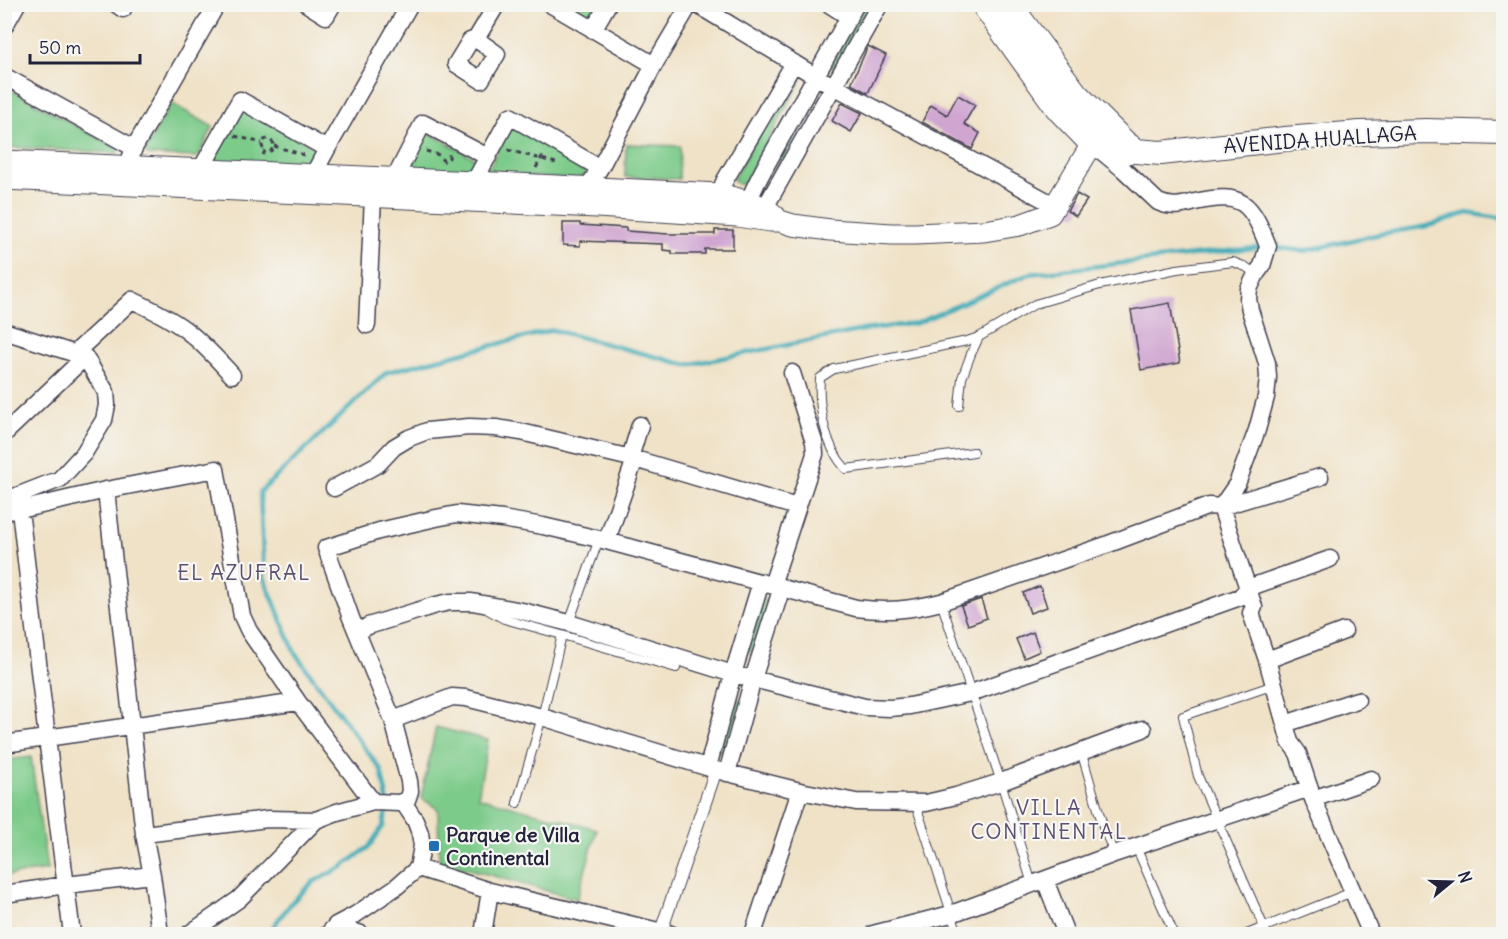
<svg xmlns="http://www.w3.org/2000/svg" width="1508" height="939" viewBox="0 0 1508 939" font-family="Delius,sans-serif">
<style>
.green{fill:#7dcb8a;stroke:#507662;stroke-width:1.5}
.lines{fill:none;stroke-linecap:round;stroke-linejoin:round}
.stream{stroke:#3cacb8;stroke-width:4.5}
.building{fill:#d0a6d1}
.service-casing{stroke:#413f50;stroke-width:10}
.pedestrian-casing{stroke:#413f50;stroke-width:14}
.minor-casing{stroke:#413f50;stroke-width:19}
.tertiary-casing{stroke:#413f50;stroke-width:23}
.secondary-casing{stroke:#413f50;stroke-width:26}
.path{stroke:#413f50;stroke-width:3;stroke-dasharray:4.5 4.5;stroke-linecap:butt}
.service{stroke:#fff;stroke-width:8}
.pedestrian{stroke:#fff;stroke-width:12}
.minor{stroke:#fff;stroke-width:16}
.tertiary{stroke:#fff;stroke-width:21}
.secondary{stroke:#fff;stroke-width:24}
.poi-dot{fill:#1f6fb2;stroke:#f6f6f2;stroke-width:2}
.labels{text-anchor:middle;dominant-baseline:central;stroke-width:4.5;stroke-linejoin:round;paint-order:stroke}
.street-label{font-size:20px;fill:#22223b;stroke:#f6f6f2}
.poi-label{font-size:20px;font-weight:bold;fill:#22223b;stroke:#f6f6f2;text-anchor:start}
.neighbourhood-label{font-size:21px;letter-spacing:1.5px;fill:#5f5070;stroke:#f6f6f2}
</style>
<rect width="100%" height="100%" fill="#f6f6f2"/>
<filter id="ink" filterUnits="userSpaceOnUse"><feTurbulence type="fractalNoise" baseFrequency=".0167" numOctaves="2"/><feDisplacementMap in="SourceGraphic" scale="12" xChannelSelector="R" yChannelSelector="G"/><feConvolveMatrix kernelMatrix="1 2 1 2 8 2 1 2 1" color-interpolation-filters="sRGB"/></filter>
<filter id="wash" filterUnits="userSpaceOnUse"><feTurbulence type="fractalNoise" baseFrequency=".008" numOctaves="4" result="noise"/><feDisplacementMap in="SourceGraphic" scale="24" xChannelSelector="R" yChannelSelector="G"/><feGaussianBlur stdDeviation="1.35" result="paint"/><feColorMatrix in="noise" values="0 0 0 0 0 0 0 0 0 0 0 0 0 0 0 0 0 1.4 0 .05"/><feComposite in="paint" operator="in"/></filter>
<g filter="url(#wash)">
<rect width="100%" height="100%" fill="#f0e2c7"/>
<path class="green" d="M568 5H601L591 18Z
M866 5H872L835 69 830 66Z
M793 74 802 79 745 182 743 184H737L733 179Z
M4 86 118 149 117 153 5 147Z
M816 93 820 95 775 178 771 176Z
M171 103 213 127 199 155 196 157 147 155 145 151Z
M241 108 318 149 308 168 216 163 212 157Z
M511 124 589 167 582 180 486 174Z
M424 130 478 160 473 174 409 173 405 166Z
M626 144 680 146 679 179 625 177Z
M764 599 771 601 754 653 748 651Z
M735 699 742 701 726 754 719 752Z
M436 727 488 740 478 797 597 829 577 899 439 861 438 809 421 798Z
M31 757 47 870 5 876V760Z"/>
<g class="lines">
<path class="stream" d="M1272 247 1304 251 1380 234 1428 226 1467 213 1504 219
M269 934 272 928 292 902 313 882 342 867 369 847 383 826 388 803 381 770 295 653 264 578 260 492 387 372 553 330 687 365 863 330 917 323 1029 274 1263 247"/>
</g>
<g id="blocks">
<path class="building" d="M868 46 886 55 868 93 851 84Z
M958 95 975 105 964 124 980 133 972 149 922 122 931 105 947 115Z
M842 103 862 113 851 132 832 121Z
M1077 194 1087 200 1076 216 1067 211Z
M563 223H580V225L626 228V231L668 234H715V230H733V249H705V254H672V251L663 250V244L580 241V246L563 245Z
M1170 303 1180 363 1141 370 1131 310Z
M1040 586 1047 607 1030 613 1023 593Z
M981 599 987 618 968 625 961 606Z
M1033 632 1040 651 1024 658 1016 639Z"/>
</g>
</g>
<g filter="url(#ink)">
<use href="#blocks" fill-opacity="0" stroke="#413f50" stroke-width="1.5"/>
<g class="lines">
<defs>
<path id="service" d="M959 406 962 378 971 354 979 337
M974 452 846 469C825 447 818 407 820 378L834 369 967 341 979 337 1035 304 1100 285 1177 269 1233 262 1246 267 1256 274
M941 602 1001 782 1032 884
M488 610 504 619 562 635 542 717 517 803
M569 623 599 539
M562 635 676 668
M1081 751 1103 826 1114 854
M915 802 958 934
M1136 847 1174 934
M1247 934 1352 892
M1267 934 1198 776 1183 716 1274 685"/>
<path id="pedestrian" d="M660 934 716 770"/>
<path id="minor" d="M116 4 123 9 125 4
M307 4 326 16 333 4
M550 4 654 65
M696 4 815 76 1056 206
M829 4 849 17
M4 27 17 4
M593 30 608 4
M476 39 497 54 481 80 456 64 470 41 476 39 497 4
M4 76 134 148
M1100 150 1123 169 1158 202C1171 208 1181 206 1195 202 1243 191 1251 203 1268 246L1262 266 1256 274 1249 289 1248 299 1250 310 1267 363 1268 377 1266 397 1257 430 1237 484 1221 507
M201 169 240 100 327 149
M124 176 134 148 217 4
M395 178 423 123 488 157
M474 182 510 116 600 168
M312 185 313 175 327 149 410 4
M719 194 725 180 794 63
M584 197 587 188 600 168 654 65 690 4
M745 212C753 186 768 162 781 138 806 93 831 49 856 4
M759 218 880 4
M367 325 373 197
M4 331 85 357 106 392 107 405 104 420 84 453 60 479 4 501
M75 353 132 300C151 309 170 318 187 331 204 344 218 360 232 375
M4 434 85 357
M630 458 640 425
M334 488 378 464 394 447 409 438 427 431 469 427 496 428 521 432 635 459 797 507
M106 490 144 834 152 875 160 934
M1221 507 1254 607 1251 613 1267 660 1290 742 1298 753 1313 799 1371 934
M20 510 47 738 72 934
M4 511 20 510 106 490 216 469 242 616 249 631 298 702 373 802
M607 540 635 459
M772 585 815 454 814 442 792 373
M358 632 368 626 436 605 450 602H472L522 611 569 623 733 674 865 707 890 708 910 706 971 693 1240 597 1248 588 1330 559
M1275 657 1344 631
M393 720 452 697 466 698 542 717 716 770 800 791 856 802 926 803 956 796 1001 782 1143 729
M1294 721 1357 700
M4 744 298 702
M708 767 733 674 761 582
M727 773 753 679 782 587
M1313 799 1371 779
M144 834 268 819 316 820 337 812 373 802 399 803 407 800 410 791 409 781 393 720 351 618 326 548 379 531 436 518 457 514 502 519 543 526 599 539 856 608C887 612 910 610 941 602L1106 545 1209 506 1221 507 1320 477
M418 868 490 891 671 934
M1045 880 1066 934
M4 894 66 885 152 875
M336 925 361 934
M189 934 239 899 316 820
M328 934 336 925 355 915 396 887 418 868 422 846 420 833 415 820 403 802
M483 934 490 891
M753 934 800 791
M873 934 951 914 1114 854 1310 788"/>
<path id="tertiary" d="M4 161 474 182 719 194 742 200 764 207 775 216
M4 179 597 207 737 216 770 221H780L793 225 830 230 892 234H915L984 231 1020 225 1050 214 1092 144 1103 132"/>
<path id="secondary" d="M983 4 1059 110 1092 144 1113 151H1136L1161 153 1285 139 1360 133 1426 131 1504 133
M1009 4 1076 94 1124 142 1136 151"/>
</defs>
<use href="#service" class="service-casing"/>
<use href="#pedestrian" class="pedestrian-casing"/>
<use href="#minor" class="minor-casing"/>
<use href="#tertiary" class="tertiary-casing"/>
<use href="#secondary" class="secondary-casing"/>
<path class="path" d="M235 136 262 143
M274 146 304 155
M508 150 560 164
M426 151 439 155V157L444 161 449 158V154
M263 155 265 151H271L274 146V144L270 139C262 138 259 145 265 151
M536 168 544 153"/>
<use href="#service" class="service"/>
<use href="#pedestrian" class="pedestrian"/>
<use href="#minor" class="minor"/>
<use href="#tertiary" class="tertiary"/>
<use href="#secondary" class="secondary"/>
</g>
</g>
<rect class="poi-dot" x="428" y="840" width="12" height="12" rx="3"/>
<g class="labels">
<g class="street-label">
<text transform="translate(1320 139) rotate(-4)">AVENIDA HUALLAGA</text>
</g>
<g class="poi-label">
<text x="446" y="834">Parque de Villa<tspan x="446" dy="23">Continental</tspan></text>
</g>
<g class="neighbourhood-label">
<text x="244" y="572">EL AZUFRAL</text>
<text x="1049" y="807">VILLA<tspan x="1049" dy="24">CONTINENTAL</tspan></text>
</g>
</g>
<rect width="1508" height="939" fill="none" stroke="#f6f6f2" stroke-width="24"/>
<g transform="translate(1451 882) rotate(71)" stroke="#f6f6f2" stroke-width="4.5" paint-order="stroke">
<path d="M0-4.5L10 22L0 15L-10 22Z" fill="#22223b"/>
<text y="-9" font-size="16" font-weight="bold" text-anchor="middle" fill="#22223b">N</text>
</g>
<path d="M30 54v9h110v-9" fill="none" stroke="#22223b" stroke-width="3"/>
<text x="39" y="54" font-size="18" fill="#22223b" stroke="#f6f6f2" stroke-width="4.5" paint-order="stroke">50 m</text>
</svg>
